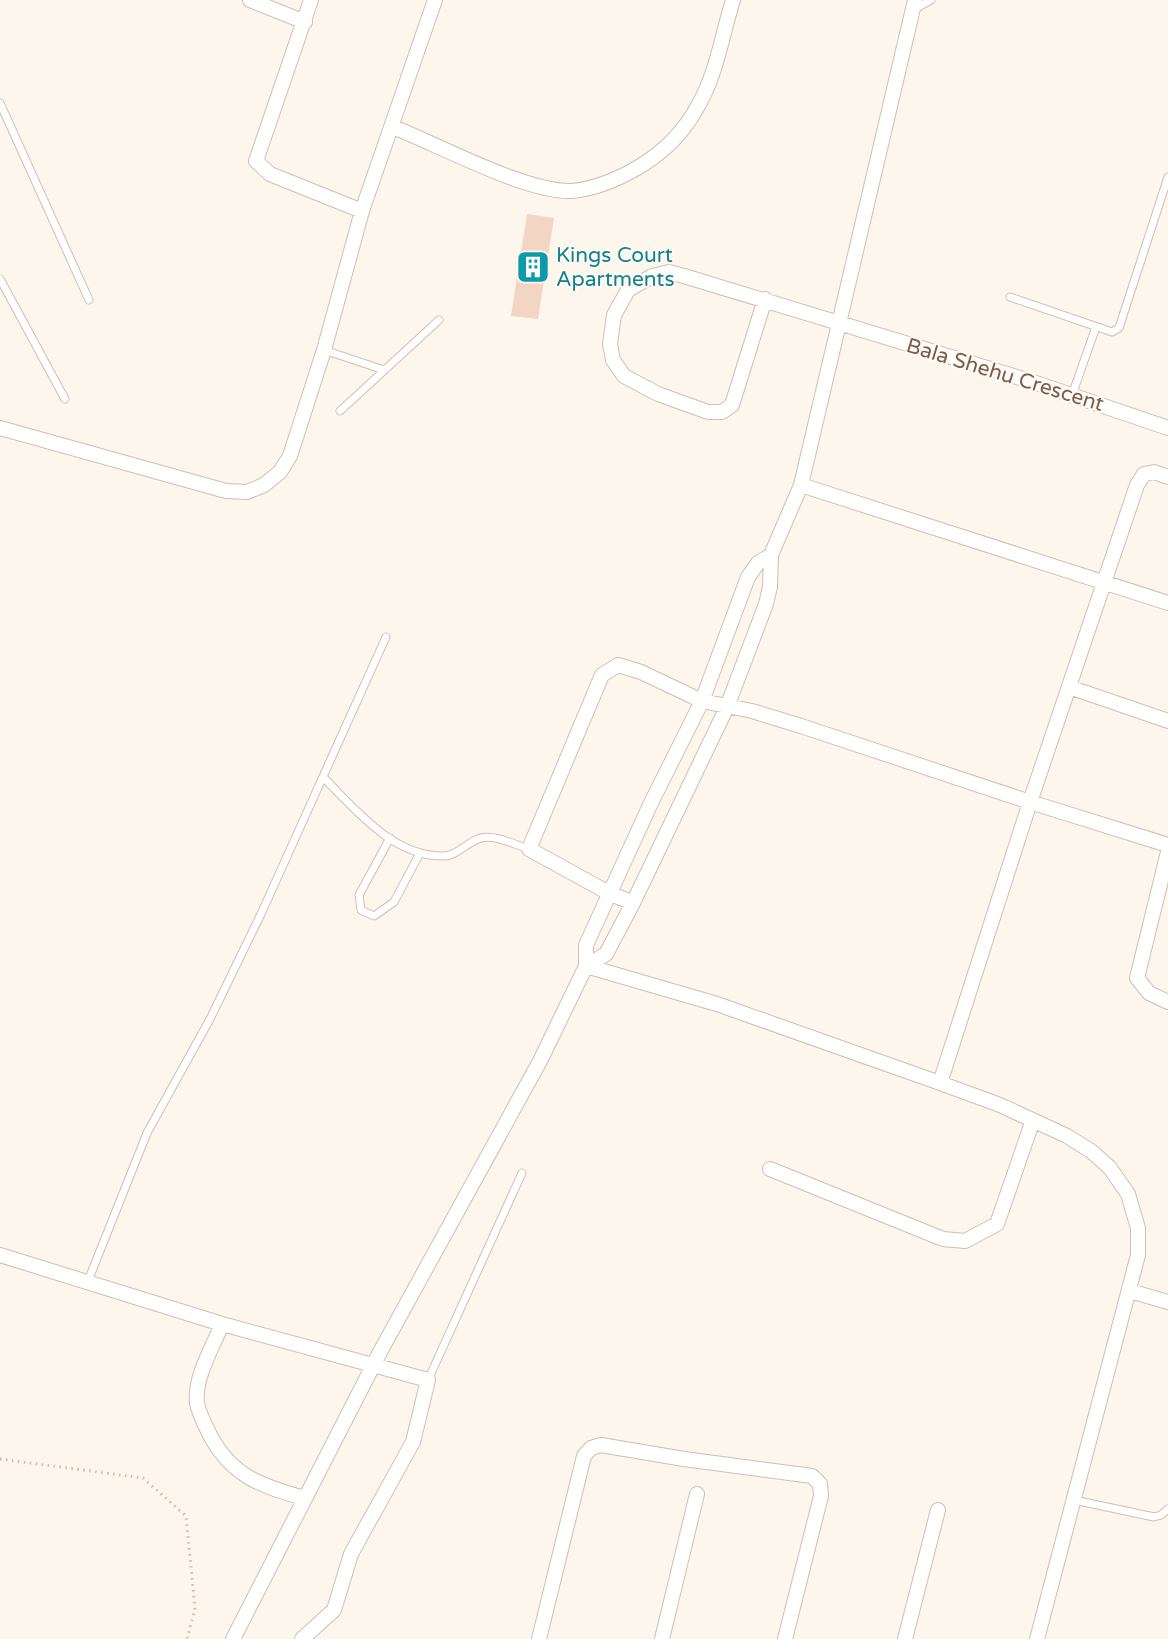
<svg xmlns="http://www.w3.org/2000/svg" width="1168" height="1639" viewBox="0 0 1168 1639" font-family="'Varela Round',sans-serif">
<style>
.building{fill:#f3d5c3}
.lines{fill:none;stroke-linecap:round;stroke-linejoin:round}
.service-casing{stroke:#d1beb0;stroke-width:9}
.minor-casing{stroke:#d1beb0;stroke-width:16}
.path{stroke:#d9b8a5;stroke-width:3;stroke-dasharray:1.5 4.5;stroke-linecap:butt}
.service{stroke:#fff;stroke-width:7}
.minor{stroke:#fff;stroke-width:14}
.labels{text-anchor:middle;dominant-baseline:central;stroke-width:4.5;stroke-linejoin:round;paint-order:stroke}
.culture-label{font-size:21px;fill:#0d838f;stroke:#fffaf3;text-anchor:start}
.street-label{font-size:21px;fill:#7a5c4d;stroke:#fffaf3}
</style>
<rect width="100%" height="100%" fill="#fdf6ec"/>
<path class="building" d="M527 214 554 218 538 319 511 316Z"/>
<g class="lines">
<defs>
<path id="service" d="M913 10 931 0
M0 103 89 300
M0 279 65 399
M1010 297 1112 332 1119 328 1168 177
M324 350 384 370
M1072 395 1096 327
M340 411 439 320
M323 777C355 809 393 857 444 856 457 856 468 841 481 838 495 834 515 845 529 849
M390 838 359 895 361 910 374 916 394 902 420 853
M88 1281 147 1133 210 1019 261 914 386 637
M428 1380 522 1173
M1074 1500 1154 1517 1161 1515 1168 1509"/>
<path id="minor" d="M250 0 305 22
M311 0 256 161 270 174 362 211
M393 127C439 145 527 193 572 191 594 189 618 179 637 168 663 153 685 131 699 104 717 72 722 35 733 0
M765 299 732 405 722 412H708L658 394 624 376 613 360 610 344 614 315 628 290 652 276 669 272 684 276 1030 381 1168 428
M0 428 226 491 247 492 264 485 280 472 290 456 324 350 362 211 435 0
M801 485 1168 603
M1069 687 1168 721
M1168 852 1137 978 1149 993 1168 1002
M633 903 609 893 529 849 602 675 618 665 641 672 702 701 752 711 801 726 1030 802 1168 845
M586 966 717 1004 940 1083 1000 1105 1067 1136 1091 1151 1110 1168 1128 1194 1138 1228V1255L1037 1639
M586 966 606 954 633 903 727 707 766 604 770 587 771 555 801 485 915 0
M940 1083 1030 802 1137 485 1144 474 1154 472 1168 477
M770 1169 943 1239 965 1241 997 1224 1033 1120
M0 1255 222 1324 428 1380 413 1442 351 1554 334 1610 302 1639
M1130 1291 1168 1302
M222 1324C213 1347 194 1377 197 1403 199 1414 206 1427 211 1437 233 1477 262 1486 304 1498
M233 1639 380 1352 540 1061 586 966V945L651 803 702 701 748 577 758 563 771 555
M539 1639 584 1456 591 1448 601 1445 684 1459 812 1476 820 1484 821 1496 785 1639
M662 1639 697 1494
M905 1639 938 1510"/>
</defs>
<use href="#service" class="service-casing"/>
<use href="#minor" class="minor-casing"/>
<path class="path" d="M0 1459 143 1478 186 1516 195 1608 187 1639"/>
<use href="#service" class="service"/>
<use href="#minor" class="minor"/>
</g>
<defs>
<symbol id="building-square" viewBox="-11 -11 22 22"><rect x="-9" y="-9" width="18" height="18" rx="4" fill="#0f9aa8" stroke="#fffaf3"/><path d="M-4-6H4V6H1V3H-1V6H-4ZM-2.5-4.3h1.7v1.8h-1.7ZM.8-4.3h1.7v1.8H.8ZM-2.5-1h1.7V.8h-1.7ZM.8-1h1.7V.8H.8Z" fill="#fff"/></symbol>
</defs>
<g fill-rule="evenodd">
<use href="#building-square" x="514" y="248" width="38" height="38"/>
</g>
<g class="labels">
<g class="culture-label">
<text x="556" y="255">Kings Court<tspan x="556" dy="24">Apartments</tspan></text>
</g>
<g class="street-label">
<text transform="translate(1005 375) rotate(17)">Bala Shehu Crescent</text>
</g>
</g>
</svg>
